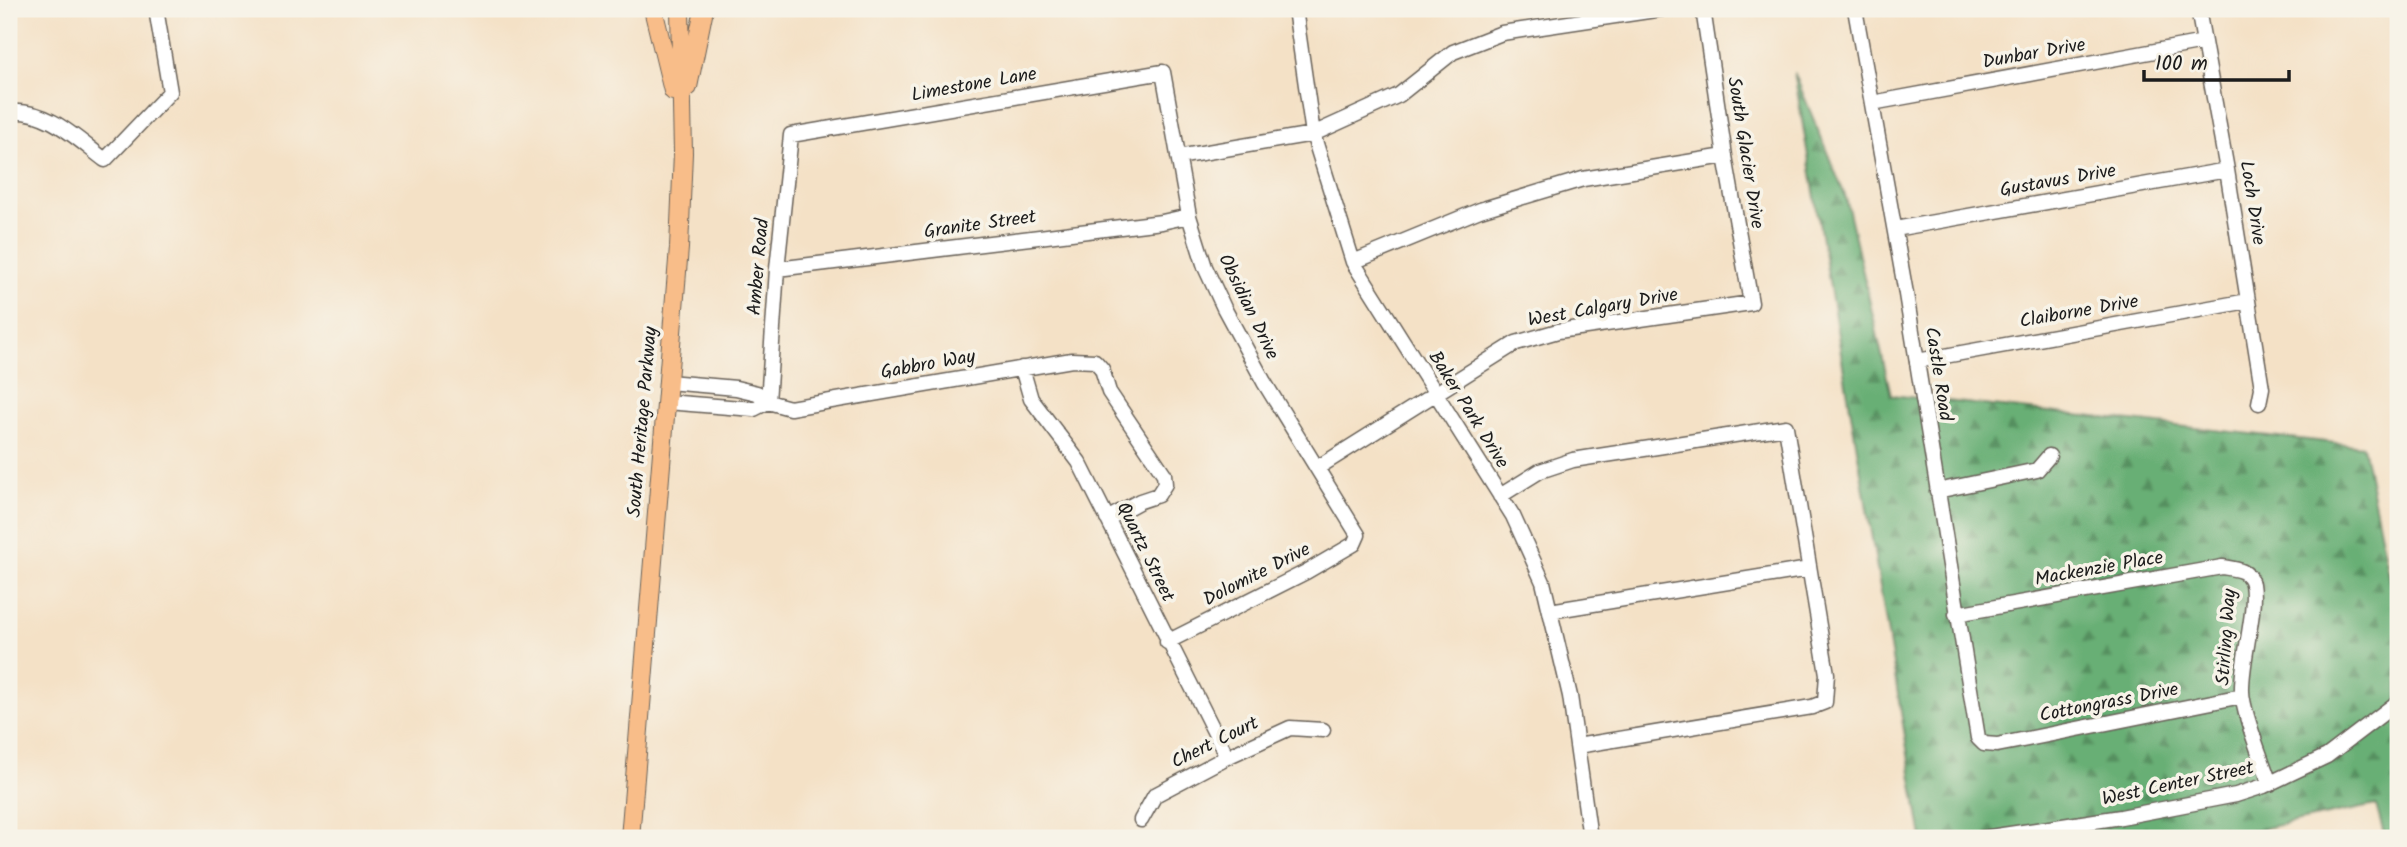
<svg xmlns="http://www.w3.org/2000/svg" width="2407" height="847" viewBox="0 0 2407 847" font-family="Kalam,sans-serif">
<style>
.forest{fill:url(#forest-firs);stroke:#426648;stroke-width:2}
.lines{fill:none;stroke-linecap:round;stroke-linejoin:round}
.minor-casing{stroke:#686158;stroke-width:17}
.major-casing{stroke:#686158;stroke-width:20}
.minor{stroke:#fff;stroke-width:14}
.major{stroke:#f8bd89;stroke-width:18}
.labels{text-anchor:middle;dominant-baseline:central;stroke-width:7;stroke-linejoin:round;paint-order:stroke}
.street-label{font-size:19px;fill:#1c1c1c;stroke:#f7f3e8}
</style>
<defs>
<pattern id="forest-firs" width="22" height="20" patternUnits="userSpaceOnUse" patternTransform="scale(1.75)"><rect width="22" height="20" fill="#68af74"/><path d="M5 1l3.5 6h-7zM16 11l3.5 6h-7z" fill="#558e5e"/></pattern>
</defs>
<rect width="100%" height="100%" fill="#f7f3e8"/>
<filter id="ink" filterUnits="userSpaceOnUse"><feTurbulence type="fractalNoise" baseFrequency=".0143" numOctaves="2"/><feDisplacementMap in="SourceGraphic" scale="14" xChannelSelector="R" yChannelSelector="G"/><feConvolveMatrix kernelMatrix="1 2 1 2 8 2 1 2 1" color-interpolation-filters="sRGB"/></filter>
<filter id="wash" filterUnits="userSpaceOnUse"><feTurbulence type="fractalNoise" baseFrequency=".00686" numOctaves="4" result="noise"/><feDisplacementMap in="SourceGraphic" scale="28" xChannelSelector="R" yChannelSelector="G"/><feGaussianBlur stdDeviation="1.57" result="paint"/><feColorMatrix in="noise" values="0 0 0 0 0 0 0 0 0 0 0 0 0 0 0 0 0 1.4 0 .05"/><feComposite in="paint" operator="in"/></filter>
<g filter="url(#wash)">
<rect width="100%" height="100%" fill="#f4e1c6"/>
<path class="forest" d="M1794 72 1846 198 1891 395 2363 446 2398 620V838H2385L2376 805 2217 838H1922Z"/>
</g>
<g filter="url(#ink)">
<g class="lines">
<defs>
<path id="minor" d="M1295 9 1313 134 1353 262 1513 516 1543 582 1570 696 1590 838
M1855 9 1905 288 1978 738 1984 744 1997 745 2242 696
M2198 9 2227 170 2262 388 2259 403
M1872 103 2204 42
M9 112C47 108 77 139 105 160L170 92 156 9
M1178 157 1313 134 1399 95 1453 52 1502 33 1662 9
M1895 229 2227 170
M1353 262 1480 210 1583 179 1725 156
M777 269 1162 222 1189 216
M1917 361 2248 301
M1022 368 1031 399 1079 462 1227 757
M668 382 736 388 757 393 768 402 790 408 1072 360 1095 361 1102 369 1109 392 1164 474 1165 484 1158 495 1140 501 1107 519
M666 402 754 409 768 402
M768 402 777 269 791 135 1163 72 1189 216 1205 267 1224 308 1264 382 1358 535 1354 544 1306 572 1167 642
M1317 468 1516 343 1558 331 1751 303 1725 156 1703 9
M1937 491 2037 470 2049 456
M1500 496 1540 471 1573 460 1786 427 1827 674 1825 702 1812 707 1577 746
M1550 611 1809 569
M1956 614 2222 567C2234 569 2249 569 2252 584 2257 612 2241 660 2242 691 2242 712 2263 762 2270 784
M1141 820 1155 795 1227 757 1290 728 1323 730
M1983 838 2121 817 2236 795 2264 786 2327 756 2398 702"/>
<path id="major" d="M653 9 673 91
M688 87 704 9
M630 838 679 248 683 153 680 9"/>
</defs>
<use href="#minor" class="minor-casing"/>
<use href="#major" class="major-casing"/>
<use href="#minor" class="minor"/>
<use href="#major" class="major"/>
</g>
</g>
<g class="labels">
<g class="street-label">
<text transform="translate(2034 54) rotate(-10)">Dunbar Drive</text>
<text transform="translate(974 85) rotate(-10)">Limestone Lane</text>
<text transform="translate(1745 153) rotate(81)">South Glacier Drive</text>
<text transform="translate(2058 181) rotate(-10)">Gustavus Drive</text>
<text transform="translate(2252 203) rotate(81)">Loch Drive</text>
<text transform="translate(980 225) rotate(-8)">Granite Street</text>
<text transform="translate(759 267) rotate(-85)">Amber Road</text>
<text transform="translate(1248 307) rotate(64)">Obsidian Drive</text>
<text transform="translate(1603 308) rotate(-10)">West Calgary Drive</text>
<text transform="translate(2079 312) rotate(-10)">Claiborne Drive</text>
<text transform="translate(928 365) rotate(-10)">Gabbro Way</text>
<text transform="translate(1938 374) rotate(81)">Castle Road</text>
<text transform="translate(1468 410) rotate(58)">Baker Park Drive</text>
<text transform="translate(643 422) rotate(-85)">South Heritage Parkway</text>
<text transform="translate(1145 552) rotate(64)">Quartz Street</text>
<text transform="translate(2099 569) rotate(-10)">Mackenzie Place</text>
<text transform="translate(1257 575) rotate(-27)">Dolomite Drive</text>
<text transform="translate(2227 637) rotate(-86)">Stirling Way</text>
<text transform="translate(2109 703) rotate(-11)">Cottongrass Drive</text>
<text transform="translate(1215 743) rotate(-26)">Chert Court</text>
<text transform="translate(2178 784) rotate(-12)">West Center Street</text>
</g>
</g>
<rect width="2407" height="847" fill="none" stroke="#f7f3e8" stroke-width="35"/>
<path d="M2144 70v10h145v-10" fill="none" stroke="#1c1c1c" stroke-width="3.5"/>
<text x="2155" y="70" font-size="21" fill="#1c1c1c" stroke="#f7f3e8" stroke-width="5" paint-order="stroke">100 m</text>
</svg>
